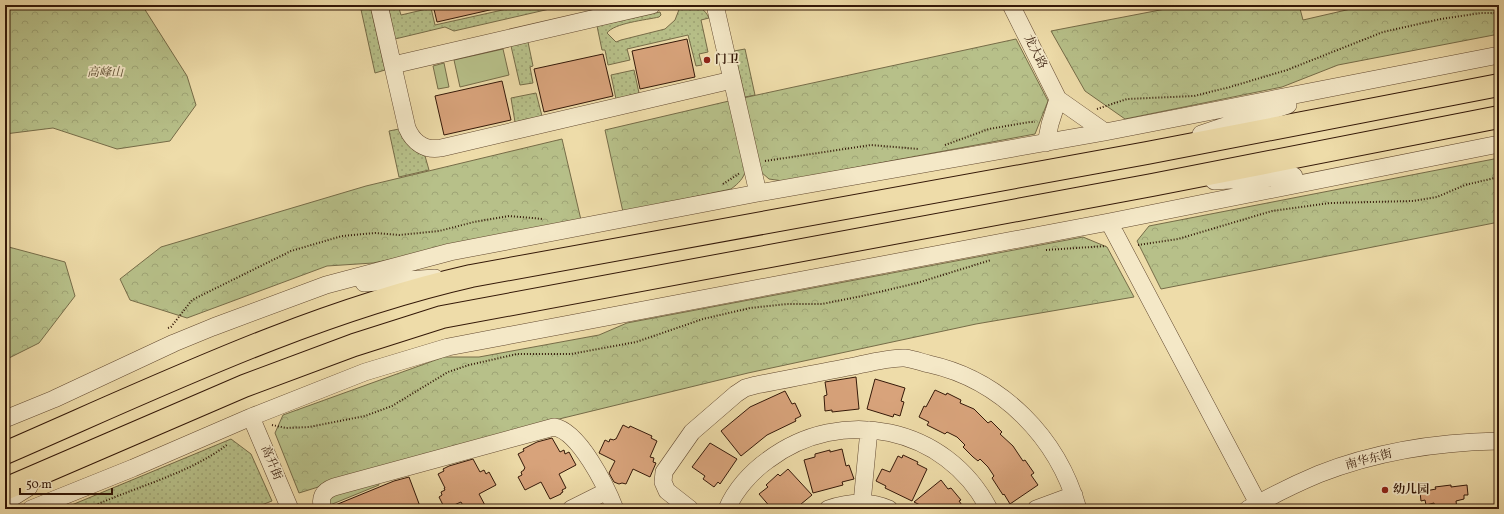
<svg xmlns="http://www.w3.org/2000/svg" width="1504" height="514" viewBox="0 0 1504 514" font-family="Vollkorn,'Noto Serif SC',serif">
<style>
.grass{fill:url(#grass-dots);stroke:#766c48}
.forest{fill:url(#forest-crowns);stroke:#766c48}
.garden{fill:#b7c089;stroke:#766c48}
.building{fill:#d8a37b;stroke:#341808}
.lines{fill:none;stroke-linecap:round;stroke-linejoin:round}
.minor-casing{stroke:#624930;stroke-width:18}
.highway-casing{stroke:#341808;stroke-width:24}
.path{stroke:#341808;stroke-width:2;stroke-dasharray:1 2;stroke-linecap:butt}
.minor{stroke:#f4e8c7;stroke-width:17}
.highway{stroke:#eedca9;stroke-width:22}
.poi-dot{fill:#8f2418;stroke:#f4e8c7;stroke-width:1.5}
.labels{text-anchor:middle;dominant-baseline:central;stroke-width:3.5;stroke-linejoin:round;paint-order:stroke}
.street-label{font-size:12px;fill:#341808;stroke:#f4e8c7}
.poi-label{font-size:12px;font-weight:bold;fill:#341808;stroke:#f4e8c7;text-anchor:start}
.park-label{font-size:12px;font-style:italic;fill:#5b4a2f;stroke:#f4e8c7}
</style>
<defs>
<pattern id="grass-dots" width="8" height="8" patternUnits="userSpaceOnUse"><rect width="8" height="8" fill="#b7c089"/><path d="M2 2h.1M6 6h.1" fill="none" stroke="#9ea475" stroke-width="1.8" stroke-linecap="round"/></pattern>
<pattern id="forest-crowns" width="20" height="18" patternUnits="userSpaceOnUse"><rect width="20" height="18" fill="#b7c089"/><path d="M2 6a3 3 0 1 1 6 0M12 15a3 3 0 1 1 6 0" fill="none" stroke="#9ea475"/></pattern>
</defs>
<rect width="100%" height="100%" fill="#eedca9"/>
<filter id="stains"><feTurbulence type="fractalNoise" baseFrequency=".005" numOctaves="4"/><feColorMatrix values="0 0 0 0 .2 0 0 0 0 .09 0 0 0 0 .02 0 0 0 .5 -.17"/></filter>
<radialGradient id="worn" r=".72"><stop offset=".6" stop-color="#630" stop-opacity="0"/><stop offset="1" stop-color="#630" stop-opacity=".3"/></radialGradient>
<path class="grass" d="M360 5H370L385 70 375 73Z
M388 5H398L401 15 431 8 435 25 525 5H567L454 31 445 27 395 39Z
M687 5C698 5 705 9 709 18L701 20 708 52 699 54 702 65 696 66 688 35 627 49 630 60 608 65 605 50H602L597 26 660 12 661 15 659 17C646 20 614 23 607 33L616 42 621 40 665 29 675 20 680 7Z
M528 42 533 66 530 67 533 83 520 85 511 46Z
M745 49 755 95 745 97 734 51Z
M634 70 639 93 616 99 611 75Z
M536 93 542 116 515 122 511 98Z
M399 129C403 143 412 151 425 156L429 170 399 177 389 131Z
M231 439 251 454 272 501 251 509H62Z"/>
<path class="forest" d="M5 5H142L187 76 196 105 170 141 117 149 53 128 5 134Z
M1186 5H1299L1303 20 1368 5H1499V34L1338 65 1282 87 1125 119 1085 91 1051 31Z
M1016 39 1048 101 1035 134 783 181 769 179 761 172 743 98Z
M729 101 746 170C743 179 739 183 731 189L623 212 605 130Z
M562 139 581 220 373 263 327 266 187 318 130 300 120 279 161 247 366 186Z
M1499 158V222L1161 289 1137 241 1149 226Z
M1083 237 1107 247 1134 297 976 324 748 373 514 430 408 459 299 493 275 433 283 415 444 357H479L599 335 627 323Z
M5 246 65 262 75 296 39 343 5 360Z"/>
<path class="garden" d="M503 49 509 75 460 87 454 60Z
M444 63 449 87 438 89 433 66Z
M377 479 379 485 330 505 327 497Z"/>
<path class="building" d="M433 5H494V9L437 22Z
M687 39 695 77 640 89 632 51Z
M603 54 613 96 544 112 534 69Z
M502 81 511 120 444 135 435 96Z
M856 377 859 409 832 412V410L825 411 824 396 827 395 825 382Z
M875 379 905 388 901 401 904 402 900 416 894 414 893 417 867 409Z
M935 390 946 395 947 393 961 400 960 403 974 409 988 423 991 421 1002 432 1000 434 1013 446 1023 461 1025 460 1034 473 1031 475 1038 485 1010 504 1004 494 1003 495 992 478 994 476 988 467 980 459 978 461 973 457 963 447 965 445 957 437 947 432 945 434 927 425 929 422 919 417 924 406 926 407Z
M785 391 792 404 795 403 801 416 795 419 796 421 767 435 741 456 721 431 750 407Z
M623 425 629 428 630 426 652 436 651 438 657 441 650 457 654 458 653 462 656 463 650 477 633 469 626 484 622 483 619 484 614 482 609 473 615 461 599 453 605 440 609 442 610 439 614 440 615 439H616Z
M552 438 560 452 564 450 565 454 569 452 576 465 559 474 566 488 562 490 563 492 561 493V494L550 499 541 482 525 490 518 477 522 475 521 472 524 470V469L525 468 518 454 524 451 523 449 537 442Z
M710 443 737 459 720 484 718 482 714 487 703 479 705 476 692 467Z
M842 449 846 466 849 465 854 479 842 482 843 485 813 493 804 460 815 457V454L830 450V452Z
M903 455 918 462 917 464 927 469 912 501 885 488 886 486 876 481 882 469 890 472 898 456 902 458Z
M473 459 480 472 484 470 486 474 489 472 496 485 479 494 487 509H465L461 502 445 509 439 497 442 495 441 492 445 490 444 488H445L438 474 444 471 443 469 449 466Z
M788 469 812 495 795 509H772L759 494 768 487 766 485 778 474 780 476Z
M409 477 421 509H333V506L394 481Z
M941 480 948 489 951 488 961 500 959 501 965 509H928L914 502Z
M1451 485V487L1467 485 1468 495H1464V499L1456 501 1457 509H1435L1434 503 1426 505 1425 500 1421 501 1420 492 1436 489 1435 487Z"/>
<g class="lines">
<defs>
<path id="minor" d="M379 5 407 128C413 142 425 151 441 148L732 80
M715 5 758 193
M1011 5 1058 99
M393 65 652 5
M1201 134 1288 105
M1046 143 1050 124 1058 99 1105 132
M1214 181 1294 176
M1109 222 1261 509
M364 283 435 278
M251 417 290 509
M5 419 54 399 174 343 213 327 326 285 450 252 758 193 1105 132 1499 55
M5 502 29 487
M862 503 869 430
M31 509 133 468 251 417 365 372 448 347 1109 222 1499 144
M323 509C319 498 323 491 334 487L554 427C579 431 606 486 615 509
M571 509 607 491
M690 509 667 491 663 482 664 472 692 432 736 394 745 388 756 385C789 379 822 372 854 366 868 363 892 357 905 358 913 359 921 362 929 364 1002 380 1058 438 1078 509
M727 509C735 490 751 472 768 460 841 405 946 426 989 509
M828 509C848 502 869 500 889 509
M1036 509 1074 495
M1248 509C1271 496 1295 484 1319 474 1375 452 1439 442 1499 441"/>
<path id="highway" d="M5 453C157 387 309 313 471 276L1147 153 1499 85
M5 489 244 386 354 345 442 317 1152 185 1499 117"/>
</defs>
<use href="#minor" class="minor-casing"/>
<use href="#highway" class="highway-casing"/>
<path class="path" d="M1097 109 1127 99 1194 96 1230 87 1287 70 1383 32 1441 19 1481 13H1499
M945 145 989 129 1030 122H1035
M765 161 871 145 919 149
M723 184 740 173
M1138 245 1178 239 1272 211 1330 203 1413 201 1437 197 1465 185 1499 177
M1046 250 1106 246
M168 328 171 327 192 300 291 251 342 236 375 233 399 235 439 231 474 222 509 216 543 219
M272 425 286 428 309 427 365 416 392 406 448 372 469 365 517 354H571L636 342 703 319 750 308 787 304H822L862 296 917 283 991 260
M87 509C131 488 190 474 228 444"/>
<use href="#minor" class="minor"/>
<use href="#highway" class="highway"/>
</g>
<g class="poi-dot">
<circle cx="707" cy="60" r="4"/>
<circle cx="1385" cy="490" r="4"/>
</g>
<g class="labels">
<g class="street-label">
<text transform="translate(1035 52) rotate(63)">龙大路</text>
<text transform="translate(1369 460) rotate(-15)">南华东街</text>
<text transform="translate(271 463) rotate(67)">高升街</text>
</g>
<g class="poi-label">
<text x="715" y="60">门卫</text>
<text x="1393" y="490">幼儿园</text>
</g>
<g class="park-label">
<text x="105" y="73">高峰山</text>
</g>
</g>
<rect width="1504" height="514" fill="none" stroke="#eedca9" stroke-width="20"/>
<rect x="6" y="6" width="1492" height="502" fill="none" stroke="#341808" stroke-width="2"/>
<rect x="10" y="10" width="1484" height="494" fill="none" stroke="#341808"/>
<path d="M20 488v6h92v-6" fill="none" stroke="#341808" stroke-width="2"/>
<text x="26" y="488" font-size="12" fill="#341808" stroke="#f4e8c7" stroke-width="3" paint-order="stroke">50 m</text>
<rect width="100%" height="100%" filter="url(#stains)"/>
<rect width="100%" height="100%" fill="url(#worn)"/>
</svg>
